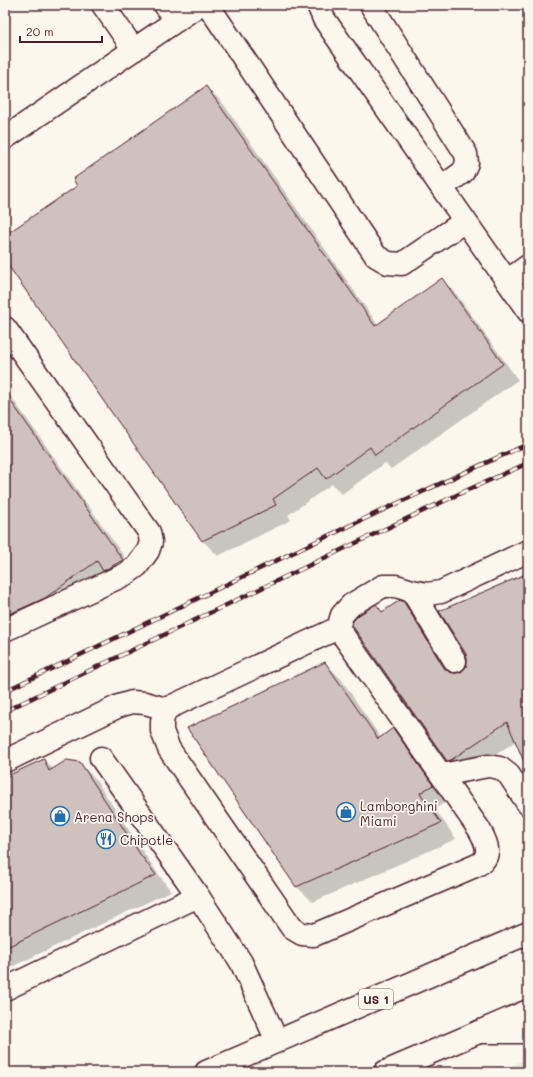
<svg xmlns="http://www.w3.org/2000/svg" width="533" height="1077" viewBox="0 0 533 1077" font-family="Mali,sans-serif">
<style>
.built{fill:#eee7de}
.shadow{fill:#0003}
.building{fill:#cfc2bc;stroke:#4a1f2b}
.lines{fill:none;stroke-linecap:round;stroke-linejoin:round}
.minor-casing{stroke:#4a1f2b;stroke-width:25}
.major-casing{stroke:#4a1f2b;stroke-width:25}
.minor{stroke:#fbf7ec;stroke-width:22}
.major{stroke:#fbf7ec;stroke-width:22}
.rail-casing{stroke:#4a1f2b;stroke-width:4.5}
.rail{stroke:#fbf7ec;stroke-width:3;stroke-dasharray:9;stroke-linecap:butt}
.labels{text-anchor:middle;dominant-baseline:central;stroke-width:3.5;stroke-linejoin:round;paint-order:stroke}
.shield{fill:#fbf7ec;stroke:#7f6065;stroke-width:1}
.shield-label{font-size:12px;font-weight:bold;fill:#4a1f2b}
.poi-label{font-size:13px;fill:#4a1f2b;stroke:#fbf7ec;text-anchor:start}
</style>
<rect width="100%" height="100%" fill="#fbf7ec"/>
<filter id="ink" filterUnits="userSpaceOnUse"><feTurbulence type="fractalNoise" baseFrequency=".025" numOctaves="2"/><feDisplacementMap in="SourceGraphic" scale="8" xChannelSelector="R" yChannelSelector="G"/><feConvolveMatrix kernelMatrix="1 2 1 2 8 2 1 2 1" color-interpolation-filters="sRGB"/></filter>
<g filter="url(#ink)">
<path class="built" d="M528 1058V1072H497Z"/>
<path class="shadow" d="M206 87 222 102 378 325 442 280 457 295 518 380 391 469 385 463 342 494 332 484 288 515 291 520 218 556 202 540 5 259V236L78 186Z
M528 157V166L524 160Z
M5 388 138 576 5 627Z
M528 574V754L516 741 466 775 463 776 448 761 376 606 383 613 403 602 419 618 453 674 462 673 467 668Z
M325 663 341 679 381 738 393 730 408 745 447 801 435 809 456 839 313 902 297 887 188 728Z
M43 760 53 769 80 763 95 779 156 871 171 891 5 970V778Z"/>
<path class="building" d="M206 86 375 326 442 278 503 364 375 455 370 447 326 479 318 468 273 499 276 505 202 541 5 261V235L77 186 73 179Z
M5 393 123 560 103 571 97 561 45 598 5 616Z
M528 573V771L507 722 451 760 447 761 352 625 353 621 359 615 376 604 382 612 400 600 404 602 444 668 449 672 456 673 461 672 466 667 467 660 466 654 439 611Z
M325 662 378 739 393 728 433 785 420 793 441 823 296 887 187 728Z
M44 759 49 771 67 760 80 762 140 854 156 875 5 948V777Z"/>
<g class="lines">
<defs>
<path id="minor" d="M103 5 134 50
M165 5 176 21
M208 5 376 256 388 263 402 264 465 221
M318 5 324 19 528 311
M371 5 466 154 467 163 463 172 442 187
M5 138 199 5
M507 281 528 266
M5 328 149 532 151 542 148 551 137 566 126 574 5 630
M412 591 455 661
M166 709 162 721V731L169 749 292 928 302 934 314 935 475 866C477 865 482 863 483 861 492 851 484 838 479 829L338 628
M101 758 198 896 241 962 277 1041
M5 761 119 706 132 702 145 703 166 709 338 628 342 615 351 605 383 586H396L412 591 427 594 441 592 528 551
M442 775 488 766 500 768 509 775 528 804
M5 989 198 896
M479 1032H528"/>
<path id="major" d="M206 1072 528 933
M385 1072 528 1011"/>
</defs>
<use href="#minor" class="minor-casing"/>
<use href="#major" class="major-casing"/>
<use href="#minor" class="minor"/>
<use href="#major" class="major"/>
<defs>
<path id="rail" d="M5 691C179 608 352 522 528 444
M5 711 362 540 461 493 528 463"/>
</defs>
<use href="#rail" class="rail-casing"/>
<use href="#rail" class="rail"/>
</g>
</g>
<defs>
<symbol id="shop-ring" viewBox="-11 -11 22 22"><circle r="9.5" fill="#fbf7ec" stroke="#1f6fb2" stroke-width="1.5"/><path d="M-5-2.5h2.3a2.7 3.5 0 0 1 5.4 0H5L5.5 6h-11ZM-1.5-2.5h3a1.5 2.3 0 0 0-3 0Z" fill="#1f6fb2"/></symbol>
<symbol id="restaurant-ring" viewBox="-11 -11 22 22"><circle r="9.5" fill="#fbf7ec" stroke="#1f6fb2" stroke-width="1.5"/><path d="M-5-6h1v4h1v-4h1v4h1v-4h1v5L-1.5 .5V6h-2V.5L-5-1ZM5-6V6H3V1.5H1.5Q1.5-4 5-6Z" fill="#1f6fb2"/></symbol>
</defs>
<g fill-rule="evenodd">
<use href="#shop-ring" x="335" y="801" width="22" height="22"/>
<use href="#shop-ring" x="49" y="805" width="22" height="22"/>
<use href="#restaurant-ring" x="95" y="828" width="22" height="22"/>
</g>
<g class="labels">
<rect class="shield" x="359" y="989" width="34" height="20" rx="3"/>
<g class="shield-label">
<text x="376" y="999">US 1</text>
</g>
<g class="poi-label">
<text x="360" y="805">Lamborghini<tspan x="360" dy="15">Miami</tspan></text>
<text x="74" y="816">Arena Shops</text>
<text x="120" y="839">Chipotle</text>
</g>
</g>
<rect width="533" height="1077" fill="none" stroke="#fbf7ec" stroke-width="20"/>
<rect x="10" y="10" width="513" height="1057" fill="none" stroke="#4a1f2b" stroke-width="1.5" filter="url(#ink)"/>
<path d="M20 36v6h82v-6" fill="none" stroke="#4a1f2b" stroke-width="2"/>
<text x="26" y="36" font-size="12" fill="#4a1f2b" stroke="#fbf7ec" stroke-width="3" paint-order="stroke">20 m</text>
</svg>
